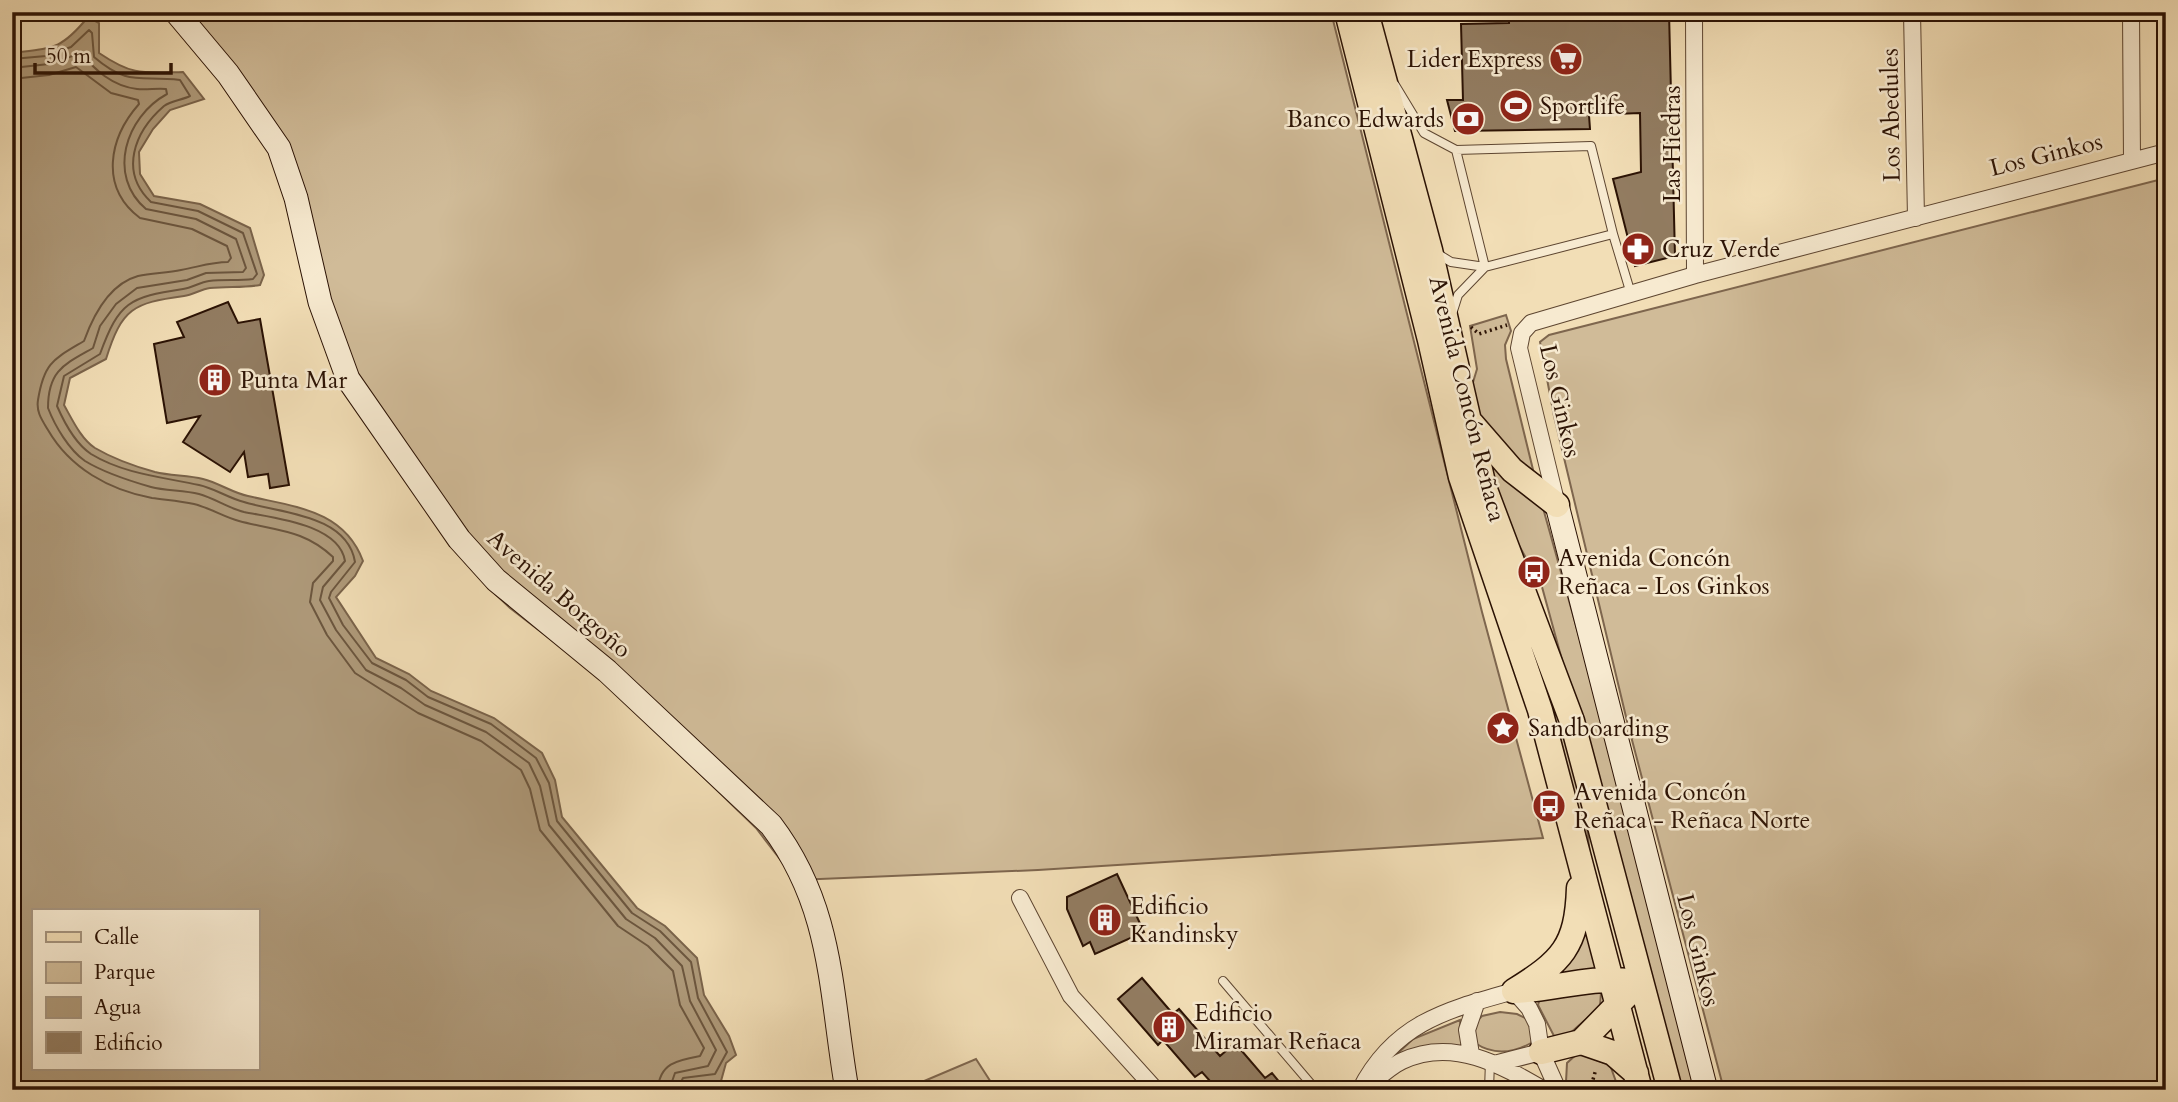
<svg xmlns="http://www.w3.org/2000/svg" width="2178" height="1102" viewBox="0 0 2178 1102" font-family="Cardo,serif">
<style>
.green{fill:#d0bb98;stroke:#7e664e;stroke-width:2}
.water{fill:#ae9979;stroke:#7a634a;stroke-width:2;fill-rule:evenodd}
.lines{fill:none;stroke-linecap:round;stroke-linejoin:round}
.shore{stroke:#6c563e;stroke-width:2}
.building{fill:#927c61;stroke:#2b1204;stroke-width:2}
.lane-casing{stroke:#5d4530;stroke-width:10}
.street-casing{stroke:#5d4530;stroke-width:18}
.secondary-casing{stroke:#2b1204;stroke-width:25}
.primary-casing{stroke:#2b1204;stroke-width:27}
.path{stroke:#2b1204;stroke-width:3.5;stroke-dasharray:2 3.5;stroke-linecap:butt}
.lane{stroke:#f7ead0;stroke-width:8}
.street{stroke:#f7ead0;stroke-width:16}
.secondary{stroke:#f7ead0;stroke-width:23}
.primary{stroke:#f2deb6;stroke-width:24}
.labels{text-anchor:middle;dominant-baseline:central;stroke-width:5;stroke-linejoin:round;paint-order:stroke}
.poi-label{font-size:24px;fill:#2b1204;stroke:#f7ead0;text-anchor:start}
.street-label{font-size:24px;fill:#2b1204;stroke:#f7ead0}
</style>
<rect width="100%" height="100%" fill="#f2deb6"/>
<filter id="stains"><feTurbulence type="fractalNoise" baseFrequency=".00286" numOctaves="4"/><feColorMatrix values="0 0 0 0 .2 0 0 0 0 .09 0 0 0 0 .02 0 0 0 .5 -.17"/></filter>
<radialGradient id="worn" r=".72"><stop offset=".6" stop-color="#630" stop-opacity="0"/><stop offset="1" stop-color="#630" stop-opacity=".3"/></radialGradient>
<path class="green" d="M159 12H1331L1482 612 1543 838 1038 870 796 880 756 828 601 678 510 608 489 588 361 415 294 184 208 49Z
M2166 178V1090H1724L1627 721 1554 416 1540 342 1549 335Z
M1506 315 1511 331 1505 345 1506 359 1536 482 1480 428 1471 389 1477 369 1470 326Z
M1486 457 1543 508 1596 697 1696 1090H1680L1542 587 1510 529Z
M1527 633 1559 705 1583 794 1590 854 1556 722Z
M1586 931 1598 970 1542 986 1583 932Z
M1601 992 1600 1007 1568 1035 1554 1036 1538 1005 1540 998Z
M1500 1012 1517 1014 1529 1020 1534 1035 1531 1043C1513 1053 1493 1055 1475 1043V1023L1482 1016Z
M1460 1020 1462 1048 1398 1058 1397 1054 1413 1039Z
M1578 1053 1610 1065 1619 1090H1570L1566 1082 1567 1063Z
M976 1059 996 1090H903Z"/>
<path class="water" d="M88 17 99 23V53C133 76 143 73 183 72L204 99 170 110 153 129 139 152 140 174 154 196 200 204 250 228 264 275 260 285C244 288 227 286 210 288 201 289 193 295 184 296 133 303 122 308 106 359L70 378 64 405C72 419 81 439 95 448 112 458 137 467 155 472 171 476 188 475 203 479 219 483 233 493 248 496 295 507 344 510 363 561L355 576 336 597 376 658 409 674 431 691 494 718 542 753 555 780 562 817 637 908 665 926 697 958 704 995 729 1036 736 1055 726 1063 721 1081 685 1085 684 1090H12V53C53 48 61 50 88 17ZM33 911H257V1069H33Z"/>
<g class="lines">
<path class="shore" d="M12 59 46 56 71 47 89 30 92 33 94 57C129 87 140 75 180 80L190 96C182 100 171 101 164 106 134 132 119 172 151 202L198 211 243 233 257 274 253 279C238 281 224 279 209 281 200 282 192 288 183 289 129 297 119 302 100 354L64 376 57 406C64 422 76 444 91 454 124 474 162 477 199 485 214 488 228 498 244 502 279 513 347 514 355 562L331 592 329 598 343 625 372 663 406 680 428 697 491 724 536 758 549 783 557 821 632 913 660 931 691 962 698 998 727 1052 715 1074 683 1078 677 1090
M12 68 49 64 81 53C95 70 112 86 137 89 147 90 157 88 166 89L167 94C125 117 107 176 146 209L196 219 236 239 246 268 243 272 206 273 187 280 137 288 116 304 100 326 93 348C65 364 48 370 48 408 55 426 69 450 85 461 103 472 130 481 151 487 166 491 183 490 199 494 214 498 228 508 244 512 273 518 339 524 345 561L323 587 320 600 336 630 366 670 401 688 425 705 486 732 529 763 540 786 549 825 626 919 655 938 682 966 690 1001 716 1050 708 1066 675 1073 669 1090
M12 79 49 75 76 67 111 93 138 100 139 104C109 138 99 187 140 218L192 229 227 246 231 258 228 262C211 262 198 267 181 270 167 273 152 273 138 276 109 284 93 316 84 341 54 359 44 362 38 400 36 412 42 420 48 430 70 468 109 490 152 498 166 500 180 501 194 504 210 508 224 517 239 521 276 531 303 529 333 557V561L313 583 310 602 327 635 355 673 418 713 481 741 521 770 530 789 540 830 618 926 648 946 673 971 680 1005 704 1048 700 1056C678 1060 659 1063 658 1090"/>
</g>
<path class="building" d="M1509 12H1669L1675 256 1635 266 1613 179 1641 172 1640 113 1589 115 1590 129 1455 131 1447 100H1463L1461 24 1509 23Z
M228 302 238 323 260 319 289 485 270 488 268 474 248 477 244 452 230 472 183 442 200 416 167 423 154 344 184 337 177 322Z
M1117 874 1144 932 1095 954 1090 942 1083 946 1067 909V897Z
M1142 978 1173 1014 1179 1009 1220 1056 1235 1043 1265 1078 1272 1073 1286 1090H1218L1202 1072 1195 1077 1163 1040 1158 1045 1118 999Z"/>
<g class="lines">
<defs>
<path id="lane" d="M1395 85 1424 133 1456 150 1591 146 1613 234 1485 267 1456 150
M1613 234 1631 294
M1438 254 1451 262 1485 267
M1452 314 1458 295 1485 267
M1223 981 1311 1084 1312 1090
M1489 1090 1490 1061"/>
<path id="street" d="M1694 12 1695 275
M1912 12 1916 218
M2131 12 2132 160
M1557 505 1519 348 1522 333 1531 323 1695 275 2166 152
M1020 898 1071 996 1156 1090
M1471 1054 1467 1030 1477 1001
M1498 1063 1541 1052
M1360 1090C1394 1023 1446 1010 1514 991L1529 1008 1537 1024 1541 1052 1558 1090
M1363 1090C1375 1081 1389 1067 1402 1061 1453 1037 1501 1065 1544 1090"/>
<path id="secondary" d="M176 12 228 74 279 148 296 198 320 302 348 379 459 539 496 580 607 671 771 825C834 908 830 993 847 1090
M1557 505 1706 1090"/>
<path id="primary" d="M1347 12 1430 340 1461 477 1540 710 1640 1090
M1366 12 1430 250 1484 487 1572 721 1670 1090
M1472 424 1512 470 1557 505
M1514 991C1562 961 1577 947 1579 888
M1514 991C1551 990 1591 976 1627 981
M1581 1042 1613 1053 1636 1073
M1541 1052 1581 1042 1628 994"/>
</defs>
<use href="#lane" class="lane-casing"/>
<use href="#street" class="street-casing"/>
<use href="#secondary" class="secondary-casing"/>
<use href="#primary" class="primary-casing"/>
<path class="path" d="M1471 327 1479 334 1507 325
M1590 1090 1596 1069"/>
<use href="#lane" class="lane"/>
<use href="#street" class="street"/>
<use href="#secondary" class="secondary"/>
<use href="#primary" class="primary"/>
</g>
<defs>
<symbol id="supermarket-disc" viewBox="-11 -11 22 22"><circle r="9.5" fill="#8f2418" stroke="#f7ead0"/><path d="M-6-5.5h2.5l.6 2H6L4.5 2H-2.5L-4.4-4H-6ZM-1.5 3.2a1.3 1.3 0 1 0 .1 0ZM3 3.2a1.3 1.3 0 1 0 .1 0Z" fill="#fff"/></symbol>
<symbol id="stadium-disc" viewBox="-11 -11 22 22"><circle r="9.5" fill="#8f2418" stroke="#f7ead0"/><path d="M0-5a6.5 5 0 1 0 0 10a6.5 5 0 1 0 0-10ZM-3.5-1.8h7v3.6h-7Z" fill="#fff"/></symbol>
<symbol id="bank-disc" viewBox="-11 -11 22 22"><circle r="9.5" fill="#8f2418" stroke="#f7ead0"/><path d="M-6-4H6V4H-6ZM0-2.3a2.3 2.3 0 1 0 0 4.6a2.3 2.3 0 1 0 0-4.6Z" fill="#fff"/></symbol>
<symbol id="pharmacy-disc" viewBox="-11 -11 22 22"><circle r="9.5" fill="#8f2418" stroke="#f7ead0"/><path d="M-2-6h4v4h4v4h-4v4h-4v-4h-4v-4h4Z" fill="#fff"/></symbol>
<symbol id="building-disc" viewBox="-11 -11 22 22"><circle r="9.5" fill="#8f2418" stroke="#f7ead0"/><path d="M-4-6H4V6H1V3H-1V6H-4ZM-2.5-4.3h1.7v1.8h-1.7ZM.8-4.3h1.7v1.8H.8ZM-2.5-1h1.7V.8h-1.7ZM.8-1h1.7V.8H.8Z" fill="#fff"/></symbol>
<symbol id="bus-disc" viewBox="-11 -11 22 22"><circle r="9.5" fill="#8f2418" stroke="#f7ead0"/><path d="M-5-6H5V4H4V6H2V4H-2V6H-4V4H-5ZM-3.5-4V0h7V-4ZM-3.5 1.2v1.5H-2V1.2ZM2 1.2v1.5H3.5V1.2Z" fill="#fff"/></symbol>
<symbol id="sight-disc" viewBox="-11 -11 22 22"><circle r="9.5" fill="#8f2418" stroke="#f7ead0"/><path d="M0-6L1.8-2.2L6-1.7L2.9 1.2L3.7 5.4L0 3.3L-3.7 5.4L-2.9 1.2L-6-1.7L-1.8-2.2Z" fill="#fff"/></symbol>
</defs>
<g fill-rule="evenodd">
<use href="#supermarket-disc" x="1547" y="40" width="38" height="38"/>
<use href="#stadium-disc" x="1497" y="87" width="38" height="38"/>
<use href="#bank-disc" x="1449" y="100" width="38" height="38"/>
<use href="#pharmacy-disc" x="1619" y="230" width="38" height="38"/>
<use href="#building-disc" x="196" y="361" width="38" height="38"/>
<use href="#bus-disc" x="1515" y="553" width="38" height="38"/>
<use href="#sight-disc" x="1484" y="709" width="38" height="38"/>
<use href="#bus-disc" x="1530" y="787" width="38" height="38"/>
<use href="#building-disc" x="1086" y="901" width="38" height="38"/>
<use href="#building-disc" x="1150" y="1008" width="38" height="38"/>
</g>
<g class="labels">
<g class="poi-label">
<text x="1542" y="59" text-anchor="end">Lider Express</text>
<text x="1540" y="106">Sportlife</text>
<text x="1444" y="119" text-anchor="end">Banco Edwards</text>
<text x="1662" y="249">Cruz Verde</text>
<text x="240" y="380">Punta Mar</text>
<text x="1558" y="558">Avenida Concón<tspan x="1558" dy="28">Reñaca - Los Ginkos</tspan></text>
<text x="1528" y="728">Sandboarding</text>
<text x="1574" y="792">Avenida Concón<tspan x="1574" dy="28">Reñaca - Reñaca Norte</tspan></text>
<text x="1130" y="906">Edificio<tspan x="1130" dy="28">Kandinsky</tspan></text>
<text x="1194" y="1013">Edificio<tspan x="1194" dy="28">Miramar Reñaca</tspan></text>
</g>
<g class="street-label">
<text transform="translate(1891 115) rotate(-91)">Los Abedules</text>
<text transform="translate(1672 144) rotate(-90)">Las Hiedras</text>
<text transform="translate(2046 155) rotate(-14)">Los Ginkos</text>
<text transform="translate(1467 399) rotate(76)">Avenida Concón Reñaca</text>
<text transform="translate(1560 401) rotate(77)">Los Ginkos</text>
<text transform="translate(559 594) rotate(41)">Avenida Borgoño</text>
<text transform="translate(1698 950) rotate(76)">Los Ginkos</text>
</g>
</g>
<rect width="2178" height="1102" fill="none" stroke="#f2deb6" stroke-width="42"/>
<rect x="14" y="14" width="2150" height="1074" fill="none" stroke="#2b1204" stroke-width="3.5"/>
<rect x="21" y="21" width="2136" height="1060" fill="none" stroke="#2b1204" stroke-width="2"/>
<rect x="32" y="909" width="228" height="161" fill="#f7ead0" stroke="#a5947e" stroke-width="2"/>
<rect x="46" y="932" width="35" height="10" fill="#f2deb6" stroke="#a5947e" stroke-width="2"/>
<text x="94" y="944" font-size="21" fill="#2b1204">Calle</text>
<rect x="46" y="962" width="35" height="21" fill="#d0bb98" stroke="#a5947e" stroke-width="2"/>
<text x="94" y="979" font-size="21" fill="#2b1204">Parque</text>
<rect x="46" y="997" width="35" height="21" fill="#ae9979" stroke="#a5947e" stroke-width="2"/>
<text x="94" y="1014" font-size="21" fill="#2b1204">Agua</text>
<rect x="46" y="1032" width="35" height="21" fill="#927c61" stroke="#a5947e" stroke-width="2"/>
<text x="94" y="1050" font-size="21" fill="#2b1204">Edificio</text>
<path d="M35 63v10h136v-10" fill="none" stroke="#2b1204" stroke-width="3.5"/>
<text x="46" y="63" font-size="21" fill="#2b1204" stroke="#f7ead0" stroke-width="5" paint-order="stroke">50 m</text>
<rect width="100%" height="100%" filter="url(#stains)"/>
<rect width="100%" height="100%" fill="url(#worn)"/>
</svg>
